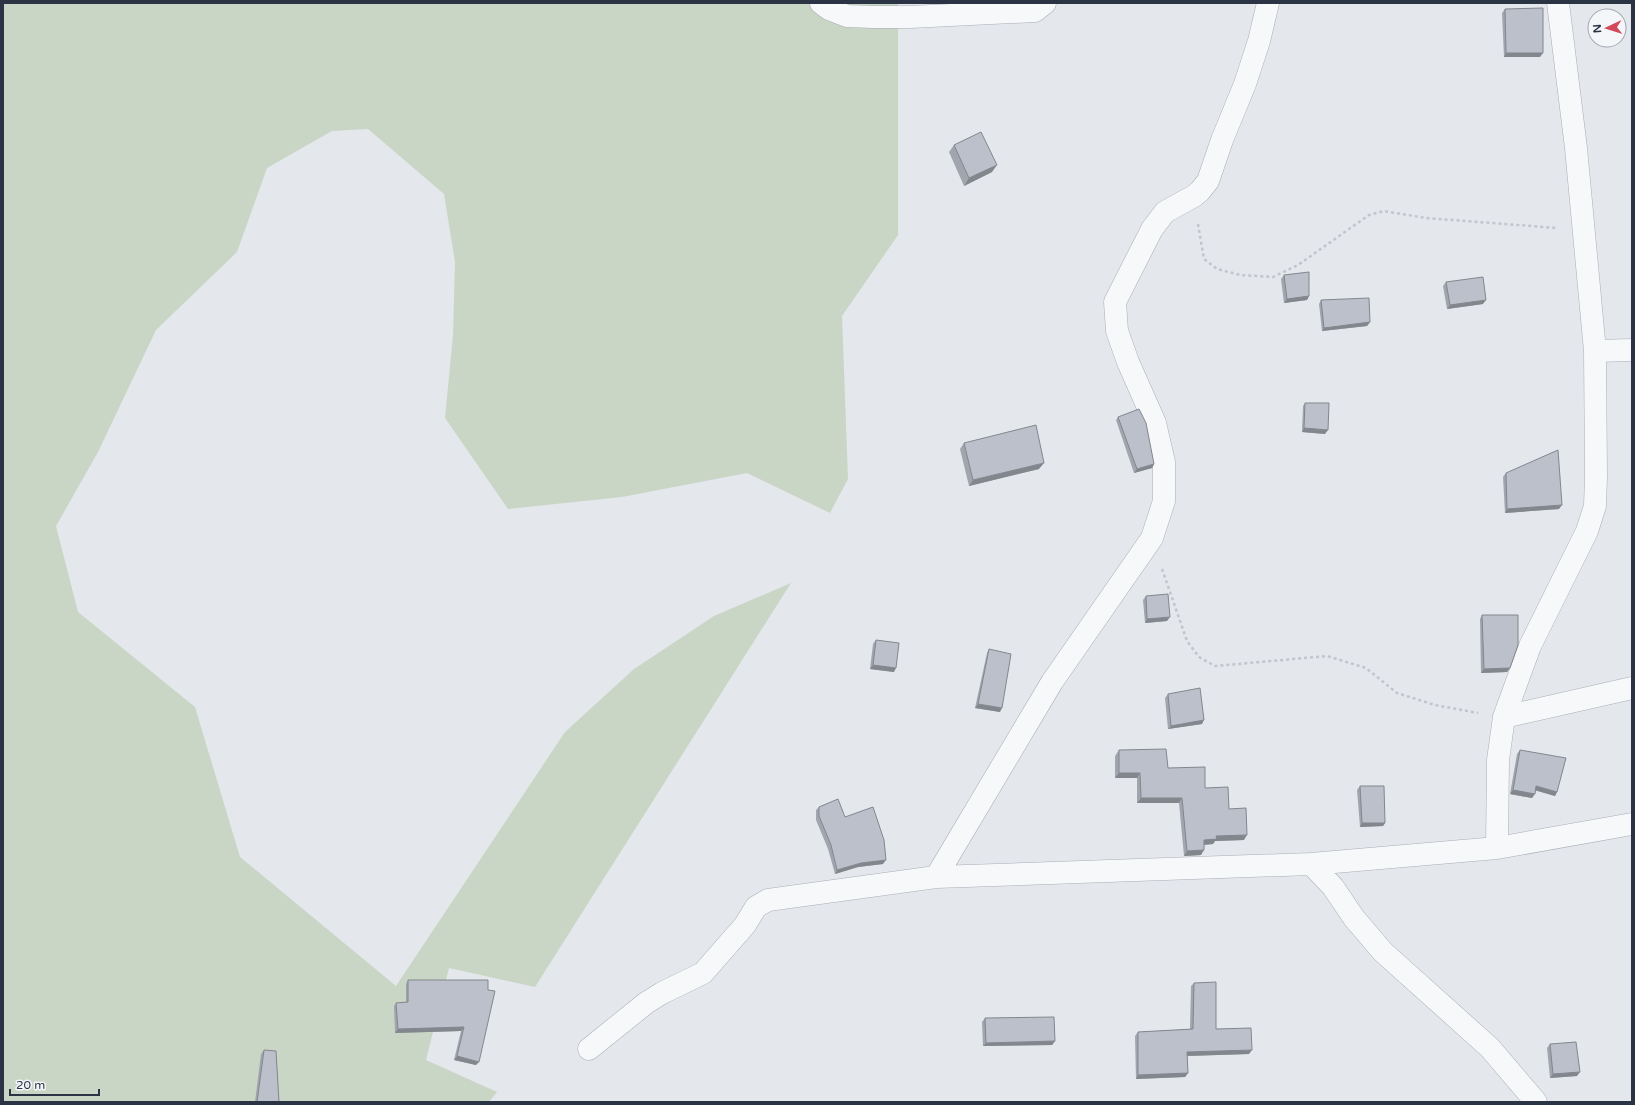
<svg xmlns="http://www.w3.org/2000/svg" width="1635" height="1105" viewBox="0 0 1635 1105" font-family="'Varela Round',sans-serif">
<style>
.green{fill:#c9d6c5}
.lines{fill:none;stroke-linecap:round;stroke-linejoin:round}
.minor-casing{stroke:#a9aeb7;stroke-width:23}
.path{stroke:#c2c5cb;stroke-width:2.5;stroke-dasharray:3 3;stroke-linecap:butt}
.minor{stroke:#f7f8fa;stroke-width:22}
.wall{fill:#a1a5ae}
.shaded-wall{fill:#83868d}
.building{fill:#bbc0ca;stroke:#83868d}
</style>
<rect width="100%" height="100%" fill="#e4e7ec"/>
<path class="green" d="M3 3H898V235L842 316 848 479 830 513 747 473 622 497 508 509 445 418 453 335 455 262 444 194 368 129 332 131 267 168 237 252 156 330 98 452 56 526 78 612 195 707 240 857 396 986 565 732 634 669 714 616 791 583 535 987 449 968 426 1060 497 1092 489 1102H3Z"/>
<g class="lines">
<defs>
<path id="minor" d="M821 3 829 9 847 16 873 17H910L1035 11 1045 3
M1595 351 1632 350
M1504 717 1632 688
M1497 848 1498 760 1504 717 1530 646 1587 531 1595 506 1596 477 1595 351 1576 148 1558 3
M1311 864 1333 887 1354 918 1383 952 1490 1048 1536 1102
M936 877 1052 682 1152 538 1164 501V462L1155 423 1128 362 1117 331 1115 302 1152 229 1165 212 1194 196 1200 191 1208 181 1222 140 1245 84 1259 41 1268 3
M589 1049 646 1003 662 993 703 973 745 925 756 907 768 900 936 877 1311 864 1497 848 1632 824"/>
</defs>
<use href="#minor" class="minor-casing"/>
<path class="path" d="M1198 224 1204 259 1217 269 1240 275 1273 277 1298 265 1369 215 1384 211 1426 218 1557 228
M1162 569 1187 641 1199 657 1215 666 1327 656 1366 668 1397 693 1435 705 1478 713"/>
<use href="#minor" class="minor"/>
</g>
<path class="wall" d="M1505 9 1540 57H1504L1502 13Z
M954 145 992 172 964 186 949 152Z
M1284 275 1309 296 1307 300 1284 303 1281 279Z
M1446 282 1483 304 1447 309 1443 286Z
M1321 300 1370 322 1367 326 1322 331 1319 304Z
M1305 403 1325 434 1302 432 1303 406Z
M1118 417 1154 464 1152 468 1134 473 1116 420Z
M964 443 1039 469 969 486 960 449Z
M1506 473 1559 509 1505 513 1503 477Z
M1146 596 1167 621 1145 623 1143 600Z
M1482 615 1510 668 1507 672 1481 673 1480 619Z
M876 640 894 672 870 669 873 644Z
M989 649 1000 712 975 708 987 653Z
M1168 694 1202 724 1168 729 1165 698Z
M1119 750 1168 768 1205 788 1229 809 1244 840 1215 841 1213 844 1204 845 1201 855 1184 856 1179 803H1137V778H1115V756Z
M1520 750 1557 792 1555 796 1535 790 1532 798 1510 794 1517 754Z
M1360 786 1385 823 1383 826 1360 827 1357 790Z
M819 807 845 817 883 864 858 867 835 874 828 849 816 820V810Z
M408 980H488L476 1065 454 1060 461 1031 395 1033 394 1006 396 1003 406 1002V984Z
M1194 983 1216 1029 1249 1054 1187 1056 1188 1073 1185 1077 1136 1079 1135 1036 1138 1032 1190 1029 1191 986Z
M985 1018 1055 1041 1052 1045 983 1046 982 1022Z
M1550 1044 1577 1076 1550 1078 1547 1048Z
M264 1050 279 1102H255L261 1054Z"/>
<path class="shaded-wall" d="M1506 53H1543L1540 57H1504Z
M997 165 992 172 964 186 969 178Z
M1309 296 1307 300 1284 303 1287 299Z
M1486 300 1483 304 1447 309 1450 305Z
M1370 322 1367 326 1322 331 1324 328Z
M1304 428 1328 430 1325 434 1302 432Z
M1044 463 1039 469 969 486 973 480Z
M1154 464 1152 468 1134 473 1137 469Z
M1562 505 1559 509 1505 513 1507 509Z
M1170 617 1167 621 1145 623 1147 619Z
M873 665 896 668 894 672 870 669Z
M1510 668 1507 672 1481 673 1484 669Z
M978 704 1002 708 1000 712 975 708Z
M1204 720 1202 724 1168 729 1171 726Z
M1119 773H1140L1137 778H1115Z
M1536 786 1557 792 1555 796 1534 790Z
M1513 790 1535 794 1532 798 1510 794Z
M1141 798H1182L1179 803H1137Z
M1362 823H1385L1383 826 1360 827Z
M1247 835 1244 840 1215 841 1213 844 1201 845 1204 840 1216 836Z
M1204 850 1201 855 1184 856 1187 851Z
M886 860 883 864 858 867 835 874 837 870 861 863Z
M464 1027 461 1031 395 1033 398 1029Z
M1055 1041 1052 1045 983 1046 986 1043Z
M1252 1050 1249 1054 1185 1056 1187 1052Z
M457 1056 479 1062 476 1065 454 1060Z
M1580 1072 1577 1076 1550 1078 1553 1074Z
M1188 1073 1185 1077 1136 1079 1138 1075Z"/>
<path class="building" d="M1543 8V53H1506L1505 9Z
M981 132 997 165 969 178 954 145Z
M1309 272V296L1287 299 1284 275Z
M1483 277 1486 300 1450 305 1446 282Z
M1369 298 1370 322 1324 328 1321 300Z
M1305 403H1329L1328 430 1304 428Z
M1139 409 1146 423 1154 464 1137 469 1118 417Z
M1036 425 1044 463 973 480 964 443Z
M1558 450 1562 505 1507 509 1506 473Z
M1168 594 1170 617 1147 619 1146 596Z
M1482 615H1518V645L1510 668 1484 669Z
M876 640 899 643 896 668 873 665Z
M989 649 1011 654 1002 708 978 704Z
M1200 688 1204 720 1171 726 1168 694Z
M1166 749 1168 768 1205 767V788L1228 787 1229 809 1246 808 1247 835 1216 836 1217 839 1204 840V850L1187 851 1182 798H1141L1140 773H1119V750Z
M1520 750 1566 758 1557 792 1536 786 1535 794 1513 790Z
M1360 786H1384L1385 823H1362Z
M838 799 845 817 873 807 884 840 886 860 861 863 837 870 831 845 819 816V807Z
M408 980H488V990L495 991 479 1062 457 1056 464 1027 398 1029 396 1003 408 1002Z
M1216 982V1029L1251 1028 1252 1050 1187 1052 1188 1073 1138 1075V1032L1193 1029 1194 983Z
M1054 1017 1055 1041 986 1043 985 1018Z
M1576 1042 1580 1072 1553 1074 1550 1044Z
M264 1050 276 1051 279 1102H257Z"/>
<rect width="1635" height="1105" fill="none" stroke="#2b3445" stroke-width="8"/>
<g transform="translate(1607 28) rotate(266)"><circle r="19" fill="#f4f6f9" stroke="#a4a8b1"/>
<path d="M0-3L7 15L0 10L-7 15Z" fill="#d1495b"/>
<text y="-6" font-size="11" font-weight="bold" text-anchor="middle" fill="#2b3445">N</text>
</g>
<path d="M10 1089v6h89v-6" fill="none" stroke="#2b3445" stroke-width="2"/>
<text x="16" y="1089" font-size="12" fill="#2b3445" stroke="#f4f6f9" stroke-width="3" paint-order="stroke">20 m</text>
</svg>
